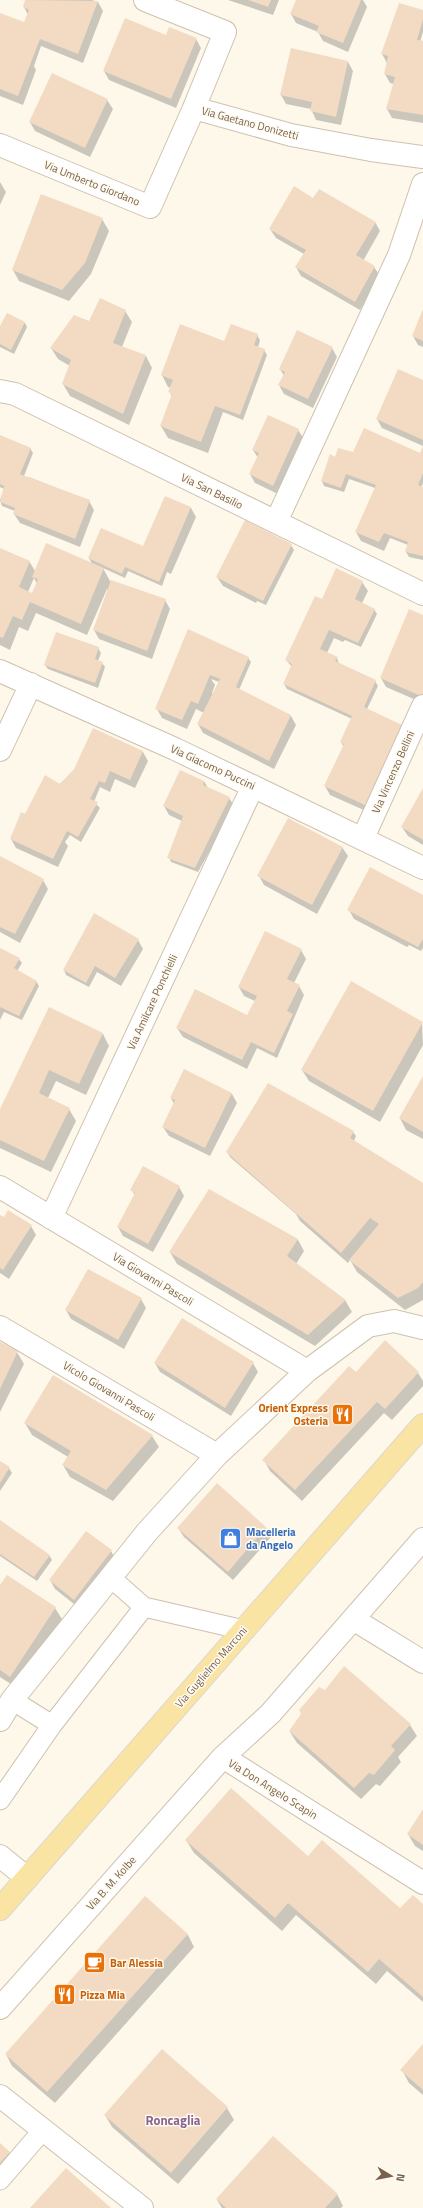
<svg xmlns="http://www.w3.org/2000/svg" width="423" height="2208" viewBox="0 0 423 2208" font-family="'Titillium Web',sans-serif">
<style>
.shadow{fill:#0003;fill-rule:evenodd}
.building{fill:#f2dbc2}
.lines{fill:none;stroke-linecap:round;stroke-linejoin:round}
.service-casing{stroke:#cfc1af;stroke-width:21}
.minor-casing{stroke:#cfc1af;stroke-width:24}
.primary-casing{stroke:#dcd6d1;stroke-width:24}
.service{stroke:#fff;stroke-width:19}
.minor{stroke:#fff;stroke-width:22}
.primary{stroke:#fae4a4;stroke-width:22}
.labels{text-anchor:middle;dominant-baseline:central;stroke-width:3;stroke-linejoin:round;paint-order:stroke}
.street-label{font-size:11px;fill:#78624d;stroke:#fffbf1}
.food-label{font-size:11px;font-weight:bold;fill:#c56008;stroke:#fffbf1;text-anchor:start}
.shop-label{font-size:11px;font-weight:bold;fill:#366cbe;stroke:#fffbf1;text-anchor:start}
.quarter-label{font-size:13px;font-weight:bold;fill:#8a6593;stroke:#fffbf1}
</style>
<rect width="100%" height="100%" fill="#fdf8ea"/>
<path class="shadow" d="M26 0H92L98 2 103 11 83 63 41 46 34 66 36 70 23 105 0 96V14L24 25 28 15 24 7Z
M228 0H279L273 15Z
M297 0H363L367 7 348 52 323 41 318 32 296 23 291 14Z
M423 11V32L420 42H423V123L392 118 387 109 394 84 390 83 385 74 387 63 382 54Z
M166 37 196 39 201 48 176 108 109 80 104 71Z
M291 50 348 62 353 71 341 125 316 120 311 109 286 104 281 95Z
M107 100 113 109 90 157 35 131 30 122Z
M0 182 6 192 0 205Z
M314 199 375 222 380 231 363 261 374 267 380 276 360 310 301 276 296 267 304 254 276 238 270 229Z
M102 219 109 231 91 274 69 301 19 281 13 270Z
M125 311 132 322 122 347 146 356 152 368 129 425 70 396 63 384 70 366 58 359 51 348 89 323Z
M423 311V347L418 345 413 336Z
M25 323 27 327 14 354 0 347V329Z
M257 335 260 340 258 348 264 350 267 355 243 420 223 412 208 453 168 438 161 426 172 397 170 392 171 388 168 387 162 375 225 342Z
M332 348 337 357 313 408 284 394 279 385 284 376 280 369Z
M399 370 423 381V446L382 428 377 419Z
M298 430 304 439 278 494 255 483 250 474 258 458 253 450Z
M0 436 30 448 33 453 24 476 28 479 29 477 89 501 94 510 80 547 20 523 14 514 15 511 2 506 0 500 4 489 0 487Z
M423 447V483L421 488H423V560L409 557 406 552 408 545 390 538 384 551 361 541 356 532 375 488 349 479 344 492 324 486 322 481 331 455 335 458 354 453 420 454Z
M165 497 191 508 196 517 171 574 167 572 162 586 128 571 125 578 103 568 110 581 165 600 170 609 152 659 99 639 94 630 108 589H107L87 635 36 613 28 631 19 627 10 650 0 645V549L29 561 35 571 92 564 89 558 143 549ZM34 578 37 584 32 594 28 592Z
M291 545 294 550 266 605 257 601 256 603 223 586 217 577Z
M362 582 368 591 362 603 374 609 377 614 361 647 345 640 343 642 334 638 327 653 337 658 339 664 375 681 378 686 367 709 375 815 330 795 325 786 344 747 341 742 352 719 287 689 284 684 292 667 286 660 322 600Z
M423 616V703L386 687 381 678Z
M184 640 248 658 251 662 239 690 291 716 296 725 274 769 203 733 198 724 204 713 196 709 187 729 162 718 157 709ZM211 679 219 682 213 694 212 693 215 685Z
M98 648 101 653 98 661 102 663 105 667 98 688 48 669 45 665Z
M94 729 143 752 148 761 135 788 115 779 110 792 100 787 94 802 100 808 81 842 70 835 65 842 68 846 58 867 16 848 11 839 26 815 75 770Z
M204 781 208 788 229 798 235 807 217 847 213 845 198 872 171 862 169 857 182 821 169 815 164 806Z
M423 790V845L408 836 402 827Z
M342 847 348 856 317 914 264 885 259 876Z
M0 857 43 880 48 889 20 943 0 932Z
M423 896V948L421 951 409 945 407 947 354 919 349 910Z
M138 940 143 949 121 986 97 972 89 987 66 975 64 970Z
M0 949 19 959 22 963 17 971 36 981 39 986 22 1020 4 1012 0 1020Z
M301 950 306 959 294 983 299 986 304 995 277 1058 257 1048 247 1069 183 1037 177 1028 250 1017 255 1001 244 996 239 987Z
M49 1008 103 1034 109 1046 86 1095 56 1081 48 1098 69 1109 76 1121 51 1172 0 1148V1111Z
M422 1023 423 1045 380 1122 309 1081 302 1070Z
M423 1078V1139L406 1130 400 1118Z
M232 1094 237 1103 210 1156 169 1136 163 1127 174 1104 171 1098Z
M353 1132 356 1136 354 1141 423 1184V1300L405 1310 357 1272 350 1260 348 1263 300 1221 296 1214 230 1157 227 1152Z
M179 1187 184 1196 153 1252 123 1236 118 1227 135 1196 132 1190Z
M209 1190 298 1240 304 1251 296 1264 345 1300 352 1312 315 1346 177 1264 170 1252Z
M0 1216 31 1226 36 1235 9 1279 0 1273Z
M141 1299 146 1308 124 1349 71 1319 66 1310Z
M0 1343 17 1352 24 1364 0 1412Z
M155 1363H253L258 1372 231 1416 160 1372Z
M356 1373H418L423 1381V1386L392 1420 384 1413 302 1501 270 1471 264 1460Z
M53 1376 152 1436 159 1447 113 1501 70 1477 63 1465 68 1457 32 1435 25 1423Z
M0 1462 9 1468 12 1473 0 1491Z
M217 1485 266 1528 271 1537 233 1580 184 1537 178 1528Z
M0 1521 49 1555 52 1560 37 1581 0 1556Z
M111 1551 116 1560 79 1608 55 1589 50 1580Z
M0 1587 55 1608 62 1619 17 1688 0 1677Z
M410 1725 417 1736 398 1757 401 1762 380 1786 376 1784 361 1799 297 1743 290 1732Z
M423 1811V1851L415 1846 408 1834Z
M186 1840 308 1857 401 1910 423 1905V2002L387 1971 376 1984 296 1915 282 1931 194 1853Z
M146 1898 188 1935 194 1947 55 2103 12 2066 6 2054Z
M423 2046V2095L409 2083 402 2070Z
M162 2050 227 2108 234 2120 178 2184 112 2127 105 2115Z
M0 2144 9 2153 16 2164 0 2182Z
M337 2194 343 2206 341 2208H222L217 2200Z"/>
<path class="building" d="M25 0 98 1 78 54 40 39 18 96 0 89V13L24 22 29 10 23 7Z
M248 0H271L268 7Z
M296 0H361L343 43 316 32 319 26 290 14Z
M399 3 423 10V19L417 40 423 41V115L386 109 395 77 384 74 388 56 381 54Z
M125 18 166 35 169 27 197 38 171 99 103 71Z
M291 48 348 61 336 117 310 111 312 102 280 95Z
M52 73 108 99 85 148 29 122Z
M294 186 313 198 319 189 376 222 356 255 375 266 355 302 295 267 306 250 269 229Z
M41 194 103 218 85 263 62 290 12 270Z
M100 298 126 310 113 343 146 355 123 414 62 384 71 360 50 348 74 315 89 321Z
M423 309V341L412 336Z
M7 313 25 322 11 350 0 344V326Z
M180 324 224 341 231 324 258 334 254 345 265 349 240 415 215 406 201 442 160 426 172 394 168 392 173 380 161 375Z
M297 330 333 347 308 399 278 385 285 372 279 369Z
M398 369 423 380V440L376 419Z
M268 415 299 429 273 486 249 474 259 453 252 450Z
M364 428 420 453 423 446V473L418 485 423 487V556L405 552 408 542 384 533 379 542 355 532 376 485 346 474 341 488 321 481 330 454 335 457 338 448 353 452Z
M0 435 31 448 20 474 90 500 75 539 13 514 15 508 0 502 4 486 0 484Z
M165 496 191 507 159 582 125 567 122 574 88 558 101 528 143 546Z
M245 520 292 544 263 601 216 577Z
M46 543 104 568 81 624 30 602 22 620 13 616 3 638 0 637V548L30 561 19 587 32 593 38 579 32 577Z
M336 568 363 581 355 599 375 609 358 643 329 630 320 649 338 657 335 661 376 680 364 707 406 727 369 807 324 786 344 744 340 742 352 716 283 684 292 664 285 660 315 596 322 599Z
M111 580 166 599 147 651 93 630Z
M409 609 423 615V697L380 678Z
M188 629 249 657 236 687 291 715 269 761 197 724 220 679 210 675 198 704 191 701 182 720 155 709Z
M56 632 99 647 95 659 103 662 95 683 44 665Z
M93 728 143 751 130 780 110 771 105 783 99 781 90 799 98 802 78 837 67 831 53 859 10 839 21 812 25 814 45 775 60 784 74 769Z
M180 770 204 781 203 785 230 797 195 868 167 858 183 816 163 806Z
M423 788V840L401 827Z
M288 818 343 847 312 905 257 876Z
M0 856 44 879 15 934 0 927Z
M370 867 423 895V939L418 947 347 910Z
M94 913 139 939 115 978 95 966 86 983 63 970Z
M265 931 302 949 287 979 300 985 287 1011 293 1014 274 1053 251 1042 242 1060 176 1028 195 989 247 1015 257 996 238 987Z
M0 948 20 958 14 968 37 981 19 1016 0 1007Z
M351 981 423 1022 373 1111 301 1070Z
M49 1007 103 1033 79 1084 49 1070 39 1093 70 1108 44 1161 0 1140V1109Z
M184 1069 232 1093 205 1148 162 1127 175 1100 170 1098Z
M423 1076V1132L399 1118Z
M268 1083 354 1131 350 1138 423 1183V1282L418 1288 398 1298 349 1260 379 1224 370 1218 341 1253 226 1152Z
M143 1166 180 1186 148 1244 117 1227 135 1193 130 1190Z
M209 1189 298 1239 287 1256 346 1300 308 1335 169 1252Z
M8 1210 32 1225 3 1270 0 1268V1215L4 1217Z
M88 1269 142 1298 118 1340 65 1310Z
M182 1318 254 1362 225 1408 154 1363Z
M385 1340 419 1372 385 1409 377 1402 295 1490 262 1460 349 1366 356 1372Z
M0 1342 18 1351 0 1389Z
M53 1375 153 1435 106 1490 62 1465 71 1451 24 1423Z
M0 1461 10 1467 0 1483Z
M217 1483 266 1527 228 1572 177 1528Z
M0 1520 50 1555 34 1577 0 1554Z
M86 1531 112 1550 74 1600 49 1580Z
M7 1575 56 1607 10 1677 0 1670V1585Z
M344 1666 411 1724 391 1746 395 1750 374 1775 369 1773 354 1788 289 1731 301 1714 299 1710 319 1687 325 1690Z
M231 1788 308 1856 322 1840 400 1908 413 1895 423 1904V1997L379 1959 368 1972 288 1903 275 1918 185 1840Z
M423 1809V1845L407 1834Z
M145 1896 188 1934 47 2092 5 2054Z
M423 2044V2090L400 2070Z
M162 2049 228 2107 171 2173 104 2115Z
M273 2136 338 2194 325 2208H226L216 2199Z
M0 2143 10 2152 0 2163Z
M66 2168 111 2208H30Z"/>
<g class="lines">
<defs>
<path id="service" d="M110 1577 144 1607 244 1630
M12 1700 52 1725 144 1607
M0 1800 52 1725
M0 2180 43 2130"/>
<path id="minor" d="M145 0 225 32 194 108 291 135 371 150 423 157
M0 145 150 207 194 108
M0 391 15 394 423 594
M276 522 399 255 423 184
M0 671 175 749 423 868
M0 750 31 684
M363 838 423 706
M0 1187 307 1371
M51 1218 253 786
M0 1327 217 1455
M353 1619 423 1662
M0 1720 12 1700 147 1532 217 1455 307 1371 368 1326 394 1321 423 1328
M223 1757 423 1883
M0 1856 27 1878
M0 2008 223 1757 270 1714 423 1539
M0 2096 142 2208"/>
<path id="primary" d="M0 1909 423 1425"/>
</defs>
<use href="#service" class="service-casing"/>
<use href="#minor" class="minor-casing"/>
<use href="#primary" class="primary-casing"/>
<use href="#service" class="service"/>
<use href="#minor" class="minor"/>
<use href="#primary" class="primary"/>
</g>
<defs>
<symbol id="restaurant-square" viewBox="-11 -11 22 22"><rect x="-9" y="-9" width="18" height="18" rx="4" fill="#e8710a" stroke="#fffbf1"/><path d="M-5-6h1v4h1v-4h1v4h1v-4h1v5L-1.5 .5V6h-2V.5L-5-1ZM5-6V6H3V1.5H1.5Q1.5-4 5-6Z" fill="#fff"/></symbol>
<symbol id="shop-square" viewBox="-11 -11 22 22"><rect x="-9" y="-9" width="18" height="18" rx="4" fill="#3f7fe0" stroke="#fffbf1"/><path d="M-5-2.5h2.3a2.7 3.5 0 0 1 5.4 0H5L5.5 6h-11ZM-1.5-2.5h3a1.5 2.3 0 0 0-3 0Z" fill="#fff"/></symbol>
<symbol id="cafe-square" viewBox="-11 -11 22 22"><rect x="-9" y="-9" width="18" height="18" rx="4" fill="#e8710a" stroke="#fffbf1"/><path d="M-5.5-4.5H6V0H3Q3 3.5 0 3.5H-2.5Q-5.5 3.5-5.5 0ZM3-3.2v2h1.7v-2ZM-6 4.5H4V6H-6Z" fill="#fff"/></symbol>
</defs>
<g fill-rule="evenodd">
<use href="#restaurant-square" x="330" y="1402" width="25" height="25"/>
<use href="#shop-square" x="218" y="1526" width="25" height="25"/>
<use href="#cafe-square" x="82" y="1950" width="25" height="25"/>
<use href="#restaurant-square" x="52" y="1982" width="25" height="25"/>
</g>
<g class="labels">
<g class="street-label">
<text transform="translate(250 123) rotate(15)">Via Gaetano Donizetti</text>
<text transform="translate(92 183) rotate(22)">Via Umberto Giordano</text>
<text transform="translate(212 491) rotate(26)">Via San Basilio</text>
<text transform="translate(213 767) rotate(25)">Via Giacomo Puccini</text>
<text transform="translate(393 772) rotate(-66)">Via Vincenzo Bellini</text>
<text transform="translate(152 1002) rotate(-65)">Via Amilcare Ponchielli</text>
<text transform="translate(153 1279) rotate(31)">Via Giovanni Pascoli</text>
<text transform="translate(109 1391) rotate(31)">Vicolo Giovanni Pascoli</text>
<text transform="translate(211 1667) rotate(-49)">Via Guglielmo Marconi</text>
<text transform="translate(273 1789) rotate(32)">Via Don Angelo Scapin</text>
<text transform="translate(111 1883) rotate(-48)">Via B. M. Kolbe</text>
</g>
<g class="food-label">
<text x="328" y="1408" text-anchor="end">Orient Express<tspan x="328" dy="13">Osteria</tspan></text>
<text x="110" y="1963">Bar Alessia</text>
<text x="80" y="1995">Pizza Mia</text>
</g>
<g class="shop-label">
<text x="246" y="1532">Macelleria<tspan x="246" dy="13">da Angelo</tspan></text>
</g>
<g class="quarter-label">
<text x="173" y="2120">Roncaglia</text>
</g>
</g>
<g transform="translate(391 2176) rotate(100)" stroke="#fffbf1" stroke-width="3" paint-order="stroke">
<path d="M0-3L7 15L0 10L-7 15Z" fill="#78624d"/>
<text y="-6" font-size="11" font-weight="bold" text-anchor="middle" fill="#78624d">N</text>
</g>
</svg>
